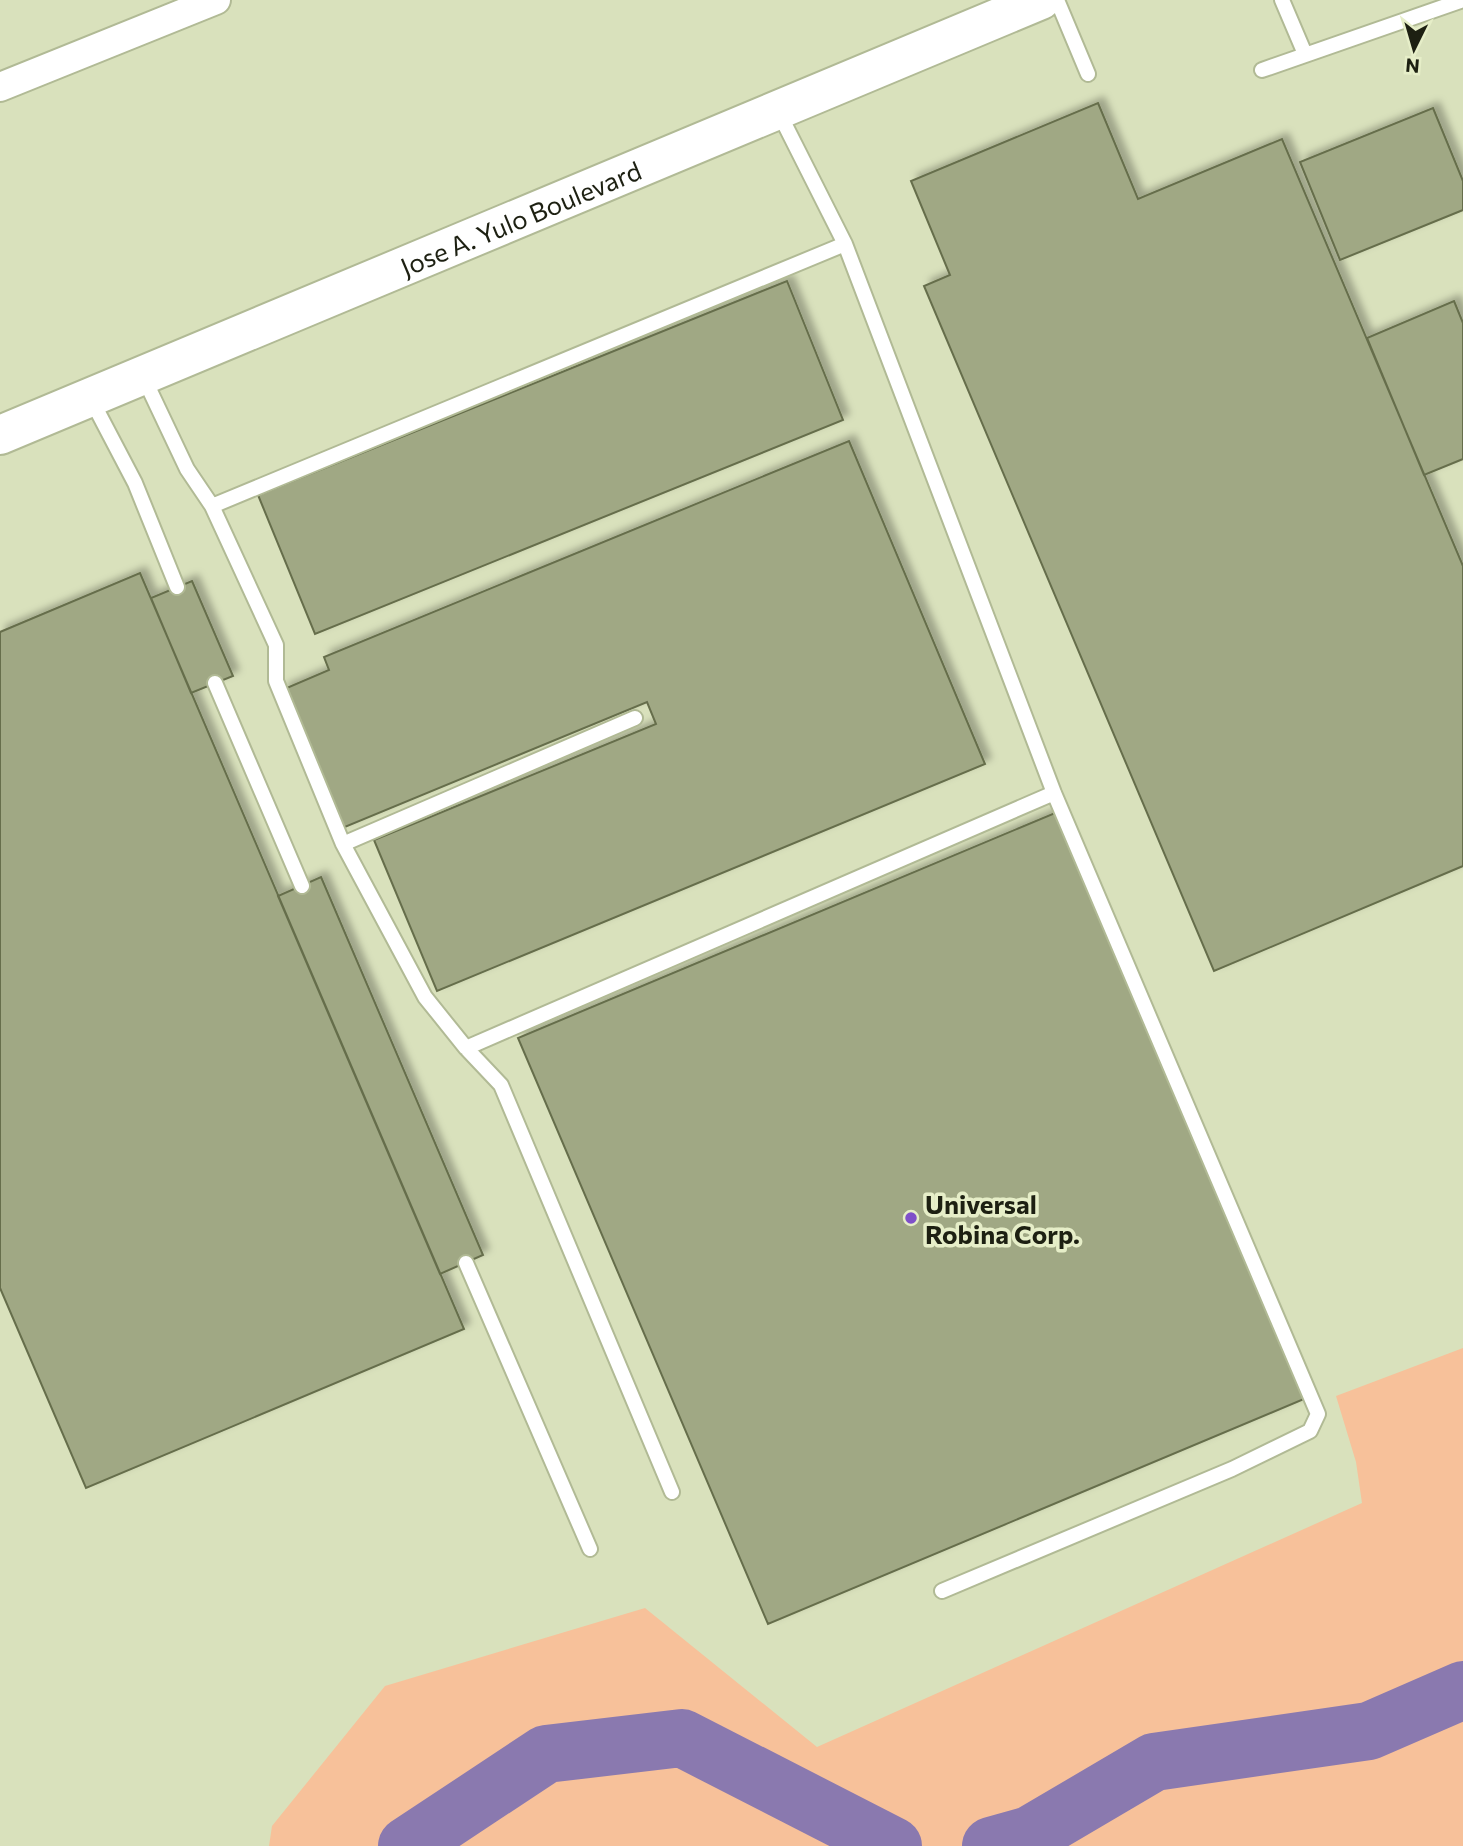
<svg xmlns="http://www.w3.org/2000/svg" width="1463" height="1846" viewBox="0 0 1463 1846" font-family="Commissioner,sans-serif">
<style>
.green{fill:#f7c19a}
.lines{fill:none;stroke-linecap:round;stroke-linejoin:round}
.river{stroke:#8a79af;stroke-width:58}
.building{fill:#a0a884;stroke:#666e4c;stroke-width:2;filter:url(#shadow)}
.lane-casing{stroke:#b1ba95;stroke-width:18}
.street-casing{stroke:#b1ba95;stroke-width:32}
.secondary-casing{stroke:#b1ba95;stroke-width:42}
.lane{stroke:#fff;stroke-width:14}
.street{stroke:#fff;stroke-width:28}
.secondary{stroke:#fff;stroke-width:38}
.poi-dot{fill:#7f50c9;stroke:#e6eec8;stroke-width:2.5}
.labels{text-anchor:middle;dominant-baseline:central;stroke-width:7;stroke-linejoin:round;paint-order:stroke}
.street-label{font-size:26px;fill:#1d2012;stroke:#e6eec8}
.poi-label{font-size:26px;font-weight:bold;fill:#1d2012;stroke:#e6eec8;text-anchor:start}
</style>
<defs>
<filter id="shadow"><feDropShadow dx="6" dy="-6" stdDeviation="3.5" flood-color="#0004"/></filter>
</defs>
<rect width="100%" height="100%" fill="#d9e1bc"/>
<path class="green" d="M1463 1348V1846H269L272 1826 385 1686 645 1608 817 1747 1362 1503 1356 1462 1336 1396Z"/>
<g class="lines">
<path class="river" d="M407 1846 546 1754 682 1738 893 1846
M991 1846 1030 1835 1154 1762 1369 1731 1463 1690"/>
</g>
<path class="building" d="M1098 103 1138 199 1282 139 1463 566V866L1214 971 924 286 950 275 911 181Z
M1433 108 1463 181V210L1340 260 1300 162Z
M787 281 843 420 315 634 258 495Z
M1454 301 1463 323V459L1424 475 1367 338Z
M849 441 985 764 437 991 374 840 656 724 647 702 340 829 282 690 329 670 324 657Z
M140 573 464 1329 86 1488 0 1288V632Z
M192 581 233 676 191 693 151 598Z
M1055 813 1304 1399 768 1624 518 1038Z
M321 877 483 1255 440 1274 278 896Z"/>
<g class="lines">
<defs>
<path id="lane" d="M1057 0 1088 74
M1282 0 1305 54
M1262 70 1463 0
M778 111 845 244 1054 793 1318 1414 1310 1431 1232 1469 942 1591
M143 376 187 469 212 506 276 645V681L343 844 425 997 466 1048 501 1085 672 1492
M91 399 135 483 177 587
M212 506 845 244
M215 683 302 886
M343 844 635 718
M466 1048 1054 793
M466 1263 590 1549"/>
<path id="street" d="M0 87 216 0"/>
<g id="secondary">
<path id="s1" d="M0 435 1041 0"/>
</g>
</defs>
<use href="#lane" class="lane-casing"/>
<use href="#street" class="street-casing"/>
<use href="#secondary" class="secondary-casing"/>
<use href="#lane" class="lane"/>
<use href="#street" class="street"/>
<use href="#secondary" class="secondary"/>
</g>
<circle class="poi-dot" cx="911" cy="1218" r="7"/>
<g class="labels">
<g class="street-label">
<text stroke="none"><textPath href="#s1" startOffset="564">Jose A. Yulo Boulevard</textPath></text>
</g>
<g class="poi-label">
<text x="925" y="1203">Universal<tspan x="925" dy="30">Robina Corp.</tspan></text>
</g>
</g>
<g transform="translate(1414 49) rotate(185)" stroke="#e6eec8" stroke-width="5" paint-order="stroke">
<path d="M0-5L12 26L0 18L-12 26Z" fill="#1d2012"/>
<text y="-10" font-size="19" font-weight="bold" text-anchor="middle" fill="#1d2012">N</text>
</g>
</svg>
